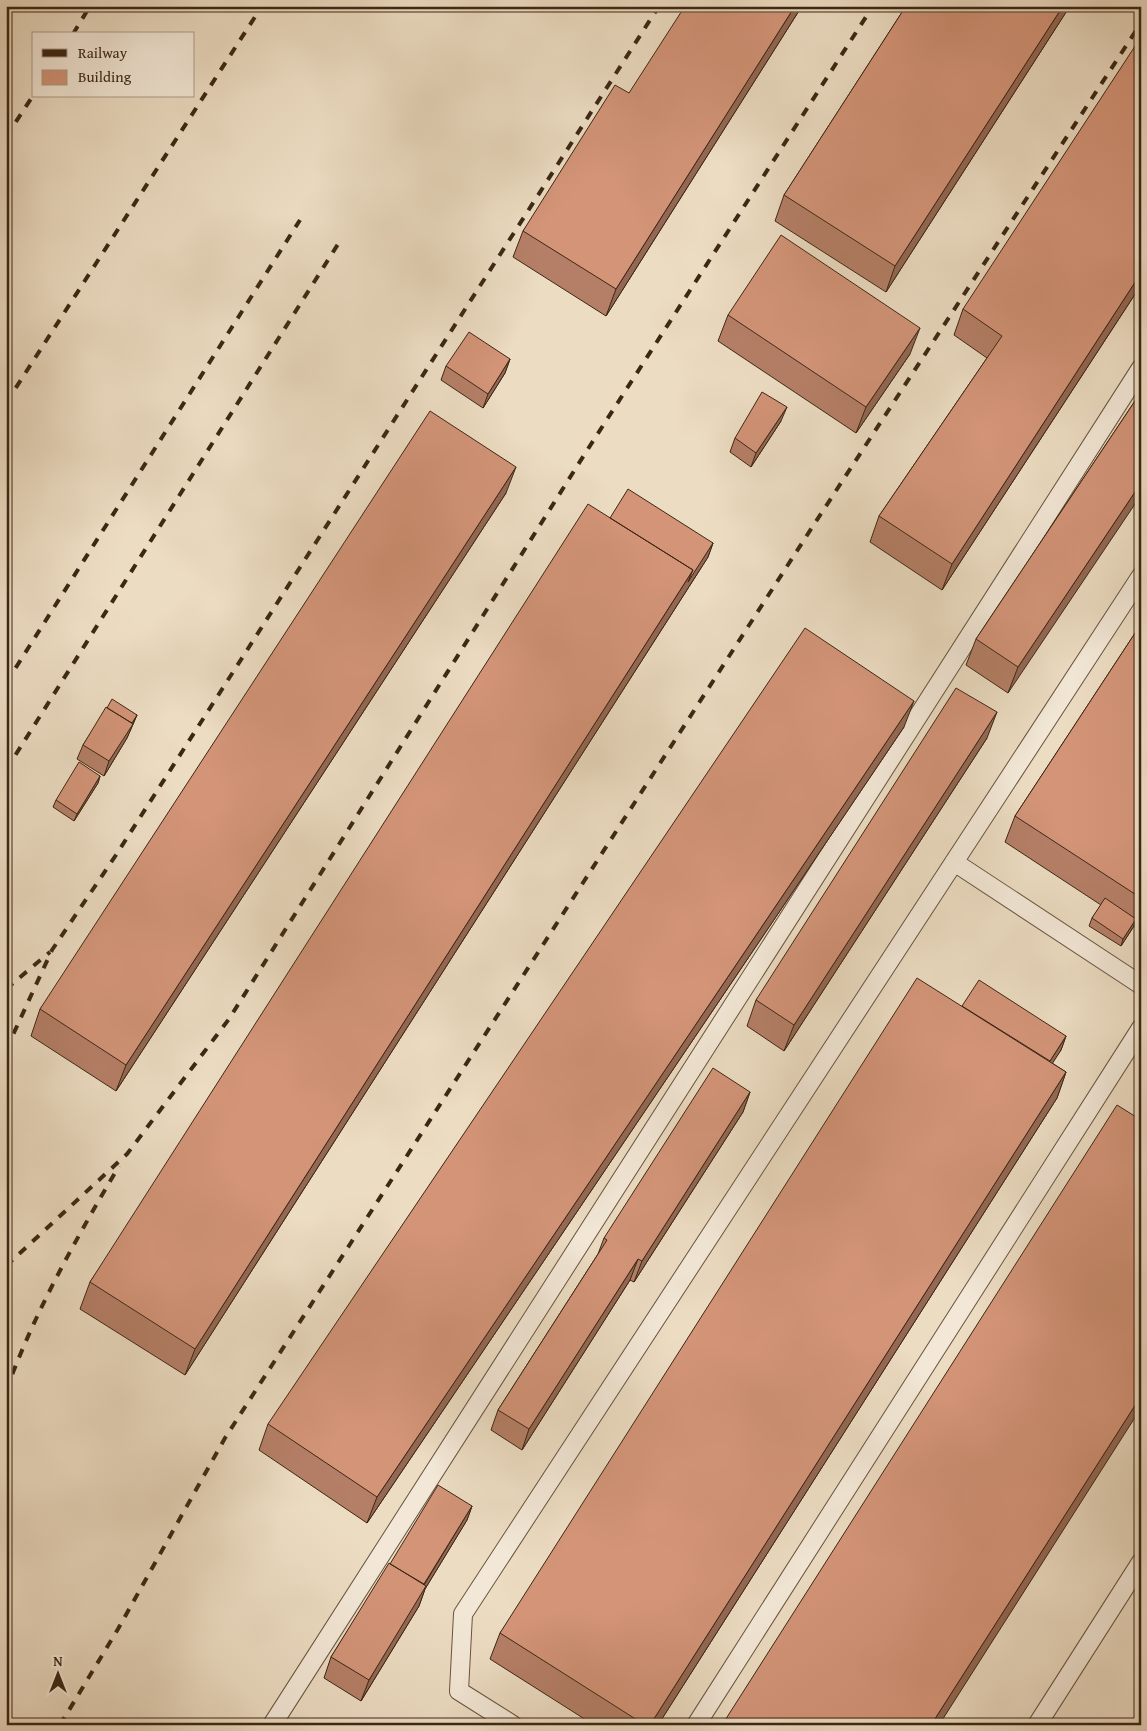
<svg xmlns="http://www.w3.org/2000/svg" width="1147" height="1731" viewBox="0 0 1147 1731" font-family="'Gentium Book Plus',serif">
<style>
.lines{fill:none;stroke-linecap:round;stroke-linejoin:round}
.service-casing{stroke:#685440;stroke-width:20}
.service{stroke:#f3e8d7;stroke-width:18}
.rail{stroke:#3c2714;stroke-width:4;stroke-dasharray:9 9;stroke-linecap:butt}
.wall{fill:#b57f67;stroke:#3c2714}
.shaded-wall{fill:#946854;stroke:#3c2714}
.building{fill:#d39478;stroke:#3c2714}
</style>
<rect width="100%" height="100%" fill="#ecdcc2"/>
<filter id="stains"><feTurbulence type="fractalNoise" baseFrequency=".004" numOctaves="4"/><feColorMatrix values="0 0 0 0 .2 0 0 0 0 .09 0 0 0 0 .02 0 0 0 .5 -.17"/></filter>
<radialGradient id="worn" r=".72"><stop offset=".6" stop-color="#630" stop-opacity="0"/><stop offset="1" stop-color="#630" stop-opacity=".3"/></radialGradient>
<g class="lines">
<defs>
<path id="service" d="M954 862 1141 985
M272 1725 1141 368
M513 1725 459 1691 463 1614 1141 576
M696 1725 1141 1028
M1037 1725 1141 1562"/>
</defs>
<use href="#service" class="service-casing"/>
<use href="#service" class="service"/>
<path class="rail" d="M73 34 90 6
M6 137 34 94
M6 403 262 6
M6 683 300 220
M6 770 340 241
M6 989 50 952
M6 1050 52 950 116 855 659 6
M6 1266 127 1154 229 1019 586 452 873 6
M6 1391C35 1311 76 1239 119 1166
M60 1725 118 1629 225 1438 813 526 1141 23"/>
</g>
<path class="wall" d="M802 6 606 316 513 257 523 231 629 93Z
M906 6H1070L886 292 775 221 784 195Z
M1141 285 942 590 870 542 879 516 987 358 954 335 963 309Z
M728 315 910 354 856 433 718 341Z
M510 359 505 373 483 408 441 380 446 366Z
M1141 392 1008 693 966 665 976 639Z
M781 421 751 467 730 452 735 438Z
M506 493 116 1091 31 1036 40 1009Z
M610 518 713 543 708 557 185 1375 80 1309 90 1282Z
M1141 624V931L1134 926 1121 946 1089 926 1092 918 1101 905 1005 842 1015 816Z
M107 708 137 715 127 738 104 776 77 759 83 745Z
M904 727 367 1523 259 1450 268 1424Z
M987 738 784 1051 747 1026 756 1000Z
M100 776 98 783 74 821 53 807 56 800Z
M962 1006 1066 1036 1061 1050 1052 1063 1066 1072 1057 1098 658 1725H594L490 1659 500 1633Z
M750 1092 743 1112 634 1282 630 1280 522 1450 491 1430 498 1410 598 1254 604 1238Z
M472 1506 467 1520 425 1589 419 1606 361 1701 324 1678 331 1657 390 1564Z"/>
<path class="shaded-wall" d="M795 6H802L606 316 616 289Z
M1063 6H1070L886 292 895 266Z
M1141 273V285L942 590 952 564Z
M920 328 910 354 856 433 866 407Z
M510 359 505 373 483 408 488 394Z
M787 407 781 421 751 467 756 453Z
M516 467 506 493 116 1091 126 1065Z
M1141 483V495L1008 693 1018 667Z
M713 543 708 557 185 1375 195 1349 693 570Z
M914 701 904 727 367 1523 377 1497Z
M997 712 987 738 784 1051 794 1025Z
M137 715 127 738 104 776 109 761Z
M100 776 98 783 74 821 77 814Z
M1136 919 1134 926 1121 946 1123 939Z
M1066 1036 1061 1050 1038 1086 1043 1072Z
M1066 1072 1057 1098 658 1725H650Z
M750 1092 743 1112 634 1282 642 1261Z
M638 1259 630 1280 522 1450 529 1429Z
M1141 1396V1408L939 1725H931Z
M472 1506 467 1520 425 1589 419 1606 361 1701 369 1680 421 1590Z"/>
<path class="building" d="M685 6H795L616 289 523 231 615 85 629 93Z
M906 6H1063L895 266 784 195Z
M1141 37V273L952 564 879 516 1002 336 963 309Z
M781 235 920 328 866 407 728 315Z
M469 332 510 359 488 394 446 366Z
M762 392 787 407 756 453 735 438Z
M1141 392V483L1018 667 976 639Z
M430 411 516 467 126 1065 40 1009Z
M628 489 713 543 688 582 693 570 610 518Z
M588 504 693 570 195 1349 90 1282Z
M1141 624V898L1015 816Z
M805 628 914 701 377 1497 268 1424Z
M956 688 997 712 794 1025 756 1000Z
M112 699 137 715 132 723 107 708Z
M106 707 133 724 109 761 83 745Z
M79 762 100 776 77 814 56 800Z
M1105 898 1136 919 1123 939 1092 918Z
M917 978 1066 1072 650 1725H645L500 1633Z
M979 980 1066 1036 1050 1061 962 1006Z
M713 1068 750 1092 642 1261 638 1259 529 1429 498 1410 607 1240 604 1238Z
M1117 1105 1141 1120V1396L931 1725H722Z
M438 1485 472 1506 424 1584 390 1564Z
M389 1563 426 1586 369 1680 331 1657Z"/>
<rect width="1147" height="1731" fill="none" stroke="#ecdcc2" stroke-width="25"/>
<rect x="8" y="8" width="1132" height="1716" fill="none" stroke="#3c2714" stroke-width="2.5"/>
<rect x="12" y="12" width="1122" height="1706" fill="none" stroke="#3c2714"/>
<rect x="32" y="32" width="162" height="65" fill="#f3e8d7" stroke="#aa9b89"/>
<rect x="42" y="49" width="25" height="8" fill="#3c2714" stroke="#aa9b89"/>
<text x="78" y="58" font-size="15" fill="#3c2714">Railway</text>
<rect x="42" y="70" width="25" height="15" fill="#d39478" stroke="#aa9b89"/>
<text x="78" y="82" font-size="15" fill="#3c2714">Building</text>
<g transform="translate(58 1674)" stroke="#f3e8d7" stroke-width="4" paint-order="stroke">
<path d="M0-4L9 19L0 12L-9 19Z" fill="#3c2714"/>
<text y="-8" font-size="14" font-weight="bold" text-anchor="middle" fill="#3c2714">N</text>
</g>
<rect width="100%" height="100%" filter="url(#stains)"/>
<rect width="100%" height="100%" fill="url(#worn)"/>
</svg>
